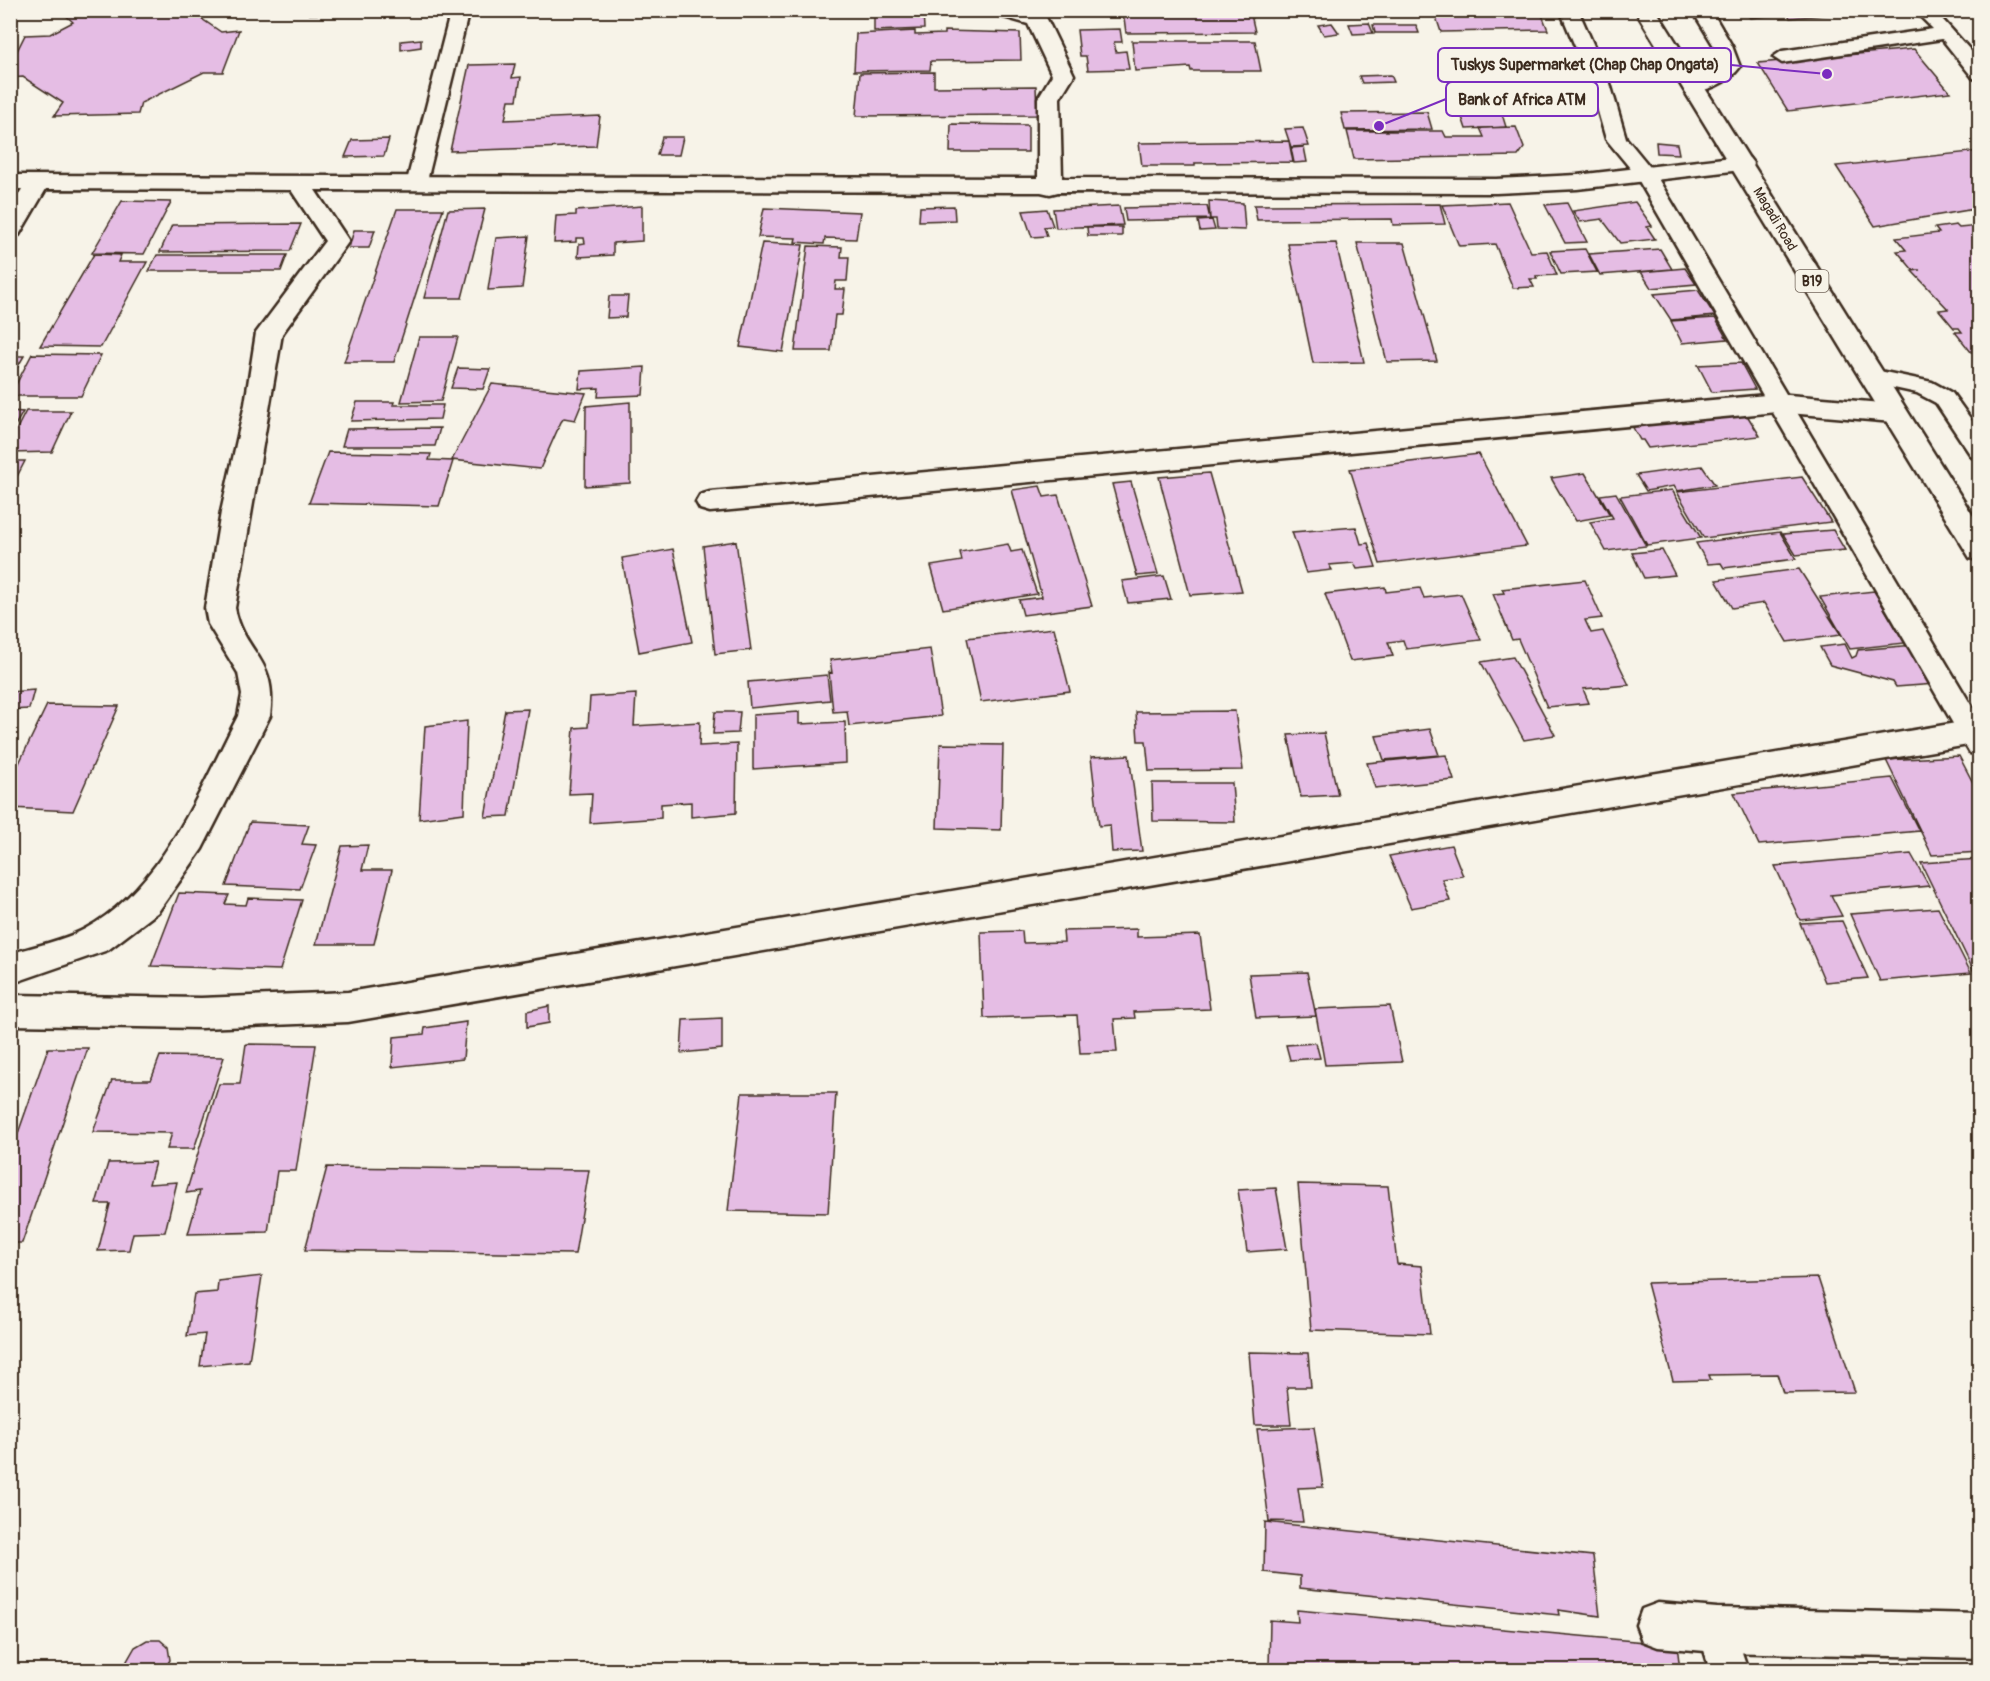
<svg xmlns="http://www.w3.org/2000/svg" width="1990" height="1681" viewBox="0 0 1990 1681" font-family="Pangolin,sans-serif">
<style>
.building{fill:#e5bde4;stroke:#3b2a1e;stroke-width:1.5}
.lines{fill:none;stroke-linecap:round;stroke-linejoin:round}
.lane-casing{stroke:#3b2a1e;stroke-width:5}
.street-casing{stroke:#3b2a1e;stroke-width:5}
.highway-casing{stroke:#3b2a1e;stroke-width:5}
.lane{fill:#f7f3e8;fill-rule:evenodd}
.street{fill:#f7f3e8;fill-rule:evenodd}
.highway{fill:#f7f3e8;fill-rule:evenodd}
.labels{text-anchor:middle;dominant-baseline:central;stroke-width:5;stroke-linejoin:round;paint-order:stroke}
.far-street-label{font-size:14px;fill:#3b2a1e;stroke:#f7f3e8}
.shield{fill:#f7f3e8;stroke:#73665b;stroke-width:1.5}
.shield-label{font-size:14px;font-weight:bold;fill:#3b2a1e}
.leader{fill:none;stroke:#7b2cbf;stroke-width:2}
.callout-dot{fill:#7b2cbf;stroke:#f7f3e8;stroke-width:2}
.callout{fill:#f7f3e8;stroke:#7b2cbf;stroke-width:2}
.callout-label{font-size:16px;text-anchor:middle;font-weight:bold;fill:#3b2a1e}
</style>
<rect width="100%" height="100%" fill="#f7f3e8"/>
<filter id="ink" filterUnits="userSpaceOnUse"><feTurbulence type="fractalNoise" baseFrequency=".0167" numOctaves="2"/><feDisplacementMap in="SourceGraphic" scale="12" xChannelSelector="R" yChannelSelector="G"/><feConvolveMatrix kernelMatrix="1 2 1 2 8 2 1 2 1" color-interpolation-filters="sRGB"/></filter>
<g filter="url(#ink)">
<path class="building" d="M64 10H219L202 19 221 32 239 30 223 72H204L141 103 138 114 54 116 63 103 23 77 10 78V65L25 35 50 34 73 22 62 12Z
M311 10H364L363 13 309 14Z
M874 10H923L924 29 874 31Z
M1123 10H1250L1255 32 1126 33Z
M1540 10 1548 30 1441 32 1434 11Z
M1744 10H1842L1834 11 1837 14 1790 18 1788 14 1750 18Z
M1332 23 1339 33 1324 35 1318 25Z
M1369 23 1373 33 1353 34 1349 24Z
M1373 25H1416L1419 33H1375Z
M1120 29 1122 42H1114L1116 52 1126 51 1129 69 1088 70 1086 56H1080L1077 30Z
M915 31V35L944 34V31L1020 33 1021 60 931 61 930 70 854 71 856 34Z
M421 39V47L401 50V41Z
M1132 41H1255L1261 71H1191L1190 67 1135 71Z
M1914 49 1950 92 1788 111 1758 63Z
M515 64 512 78 521 77 517 100H509L505 120 600 116 596 146 450 151 469 65Z
M1448 68H1495L1507 109 1459 108Z
M934 72V87L1036 86 1037 115 856 116 860 73Z
M1391 75 1394 82 1362 83 1359 76Z
M1427 112 1432 129 1345 130 1341 113Z
M1461 114H1502L1506 127 1466 129Z
M951 124 1028 125V152H950Z
M1516 127 1524 148 1518 156 1354 159 1347 131H1443L1446 137H1484L1480 128Z
M1303 128 1309 146 1291 147 1285 129Z
M662 137H683L679 155H657Z
M389 139 384 156 345 157 352 140Z
M1289 141 1293 162 1195 163V166H1142L1139 143Z
M1656 142 1677 144 1679 154 1657 153Z
M1304 147 1307 162 1294 163 1291 148Z
M1980 151V208L1875 226 1836 166Z
M122 201 171 202 144 254 92 253Z
M1209 201 1243 203 1245 230 1217 229 1216 219H1210Z
M1508 202 1531 252 1547 251 1557 275 1536 276 1537 279H1530L1534 287 1513 288 1495 244 1459 246 1442 205Z
M1635 202 1652 226 1647 227 1655 239 1620 243 1602 219 1580 222 1573 211Z
M1567 203 1587 242 1565 243 1545 205Z
M1440 204 1445 224 1393 225 1392 219 1257 220 1254 205Z
M642 206V241L613 243V255L578 257 579 244 585 243 584 238H576V242L554 243 556 216 576 215V211Z
M954 206 955 220 919 221 920 207Z
M1119 206 1123 225 1056 228 1053 209Z
M1207 206 1210 219 1126 221 1124 208Z
M764 208 860 212 856 239 825 238 824 244 795 242 796 238 758 237Z
M397 209H443L394 362H344Z
M485 209 462 298H424L448 210Z
M1047 209 1053 226 1044 227 1047 236 1032 237 1023 211Z
M1212 220 1215 230 1200 231 1198 221Z
M301 224 290 251 160 252 172 225Z
M1956 225 1959 228 1980 226V355L1977 352H1971L1955 332H1962L1959 328H1954L1939 310 1948 309 1912 271 1920 270H1913L1897 251 1906 250 1896 238 1939 233 1935 228Z
M1087 227H1122V236H1088Z
M354 230H375L369 248H349Z
M529 236 522 288 488 290 496 238Z
M762 243 803 245 783 352 740 347Z
M1336 243 1364 362 1313 363 1288 244Z
M1357 243H1404L1437 361 1387 362Z
M808 246 842 247 841 257H849L847 281H836L835 289H845L842 315H835L831 351H795Z
M1585 249 1597 272 1561 274 1550 251Z
M1660 249 1672 269 1600 275 1589 254Z
M94 254 121 255 118 262H147L101 347 40 346Z
M157 255H287L281 271H149Z
M1685 268 1696 284 1651 288 1641 272Z
M1698 290 1715 316 1671 320 1654 294Z
M609 296H628L626 317 607 318Z
M1715 318 1727 339 1682 343 1671 321Z
M419 337H458L441 401 401 402Z
M32 354 101 355 81 396H10Z
M10 356H24L10 380Z
M1741 363 1755 389 1712 392 1698 365Z
M645 367 643 395 598 397 599 388 579 389 581 371Z
M458 368 490 369 483 389 451 388Z
M492 384 586 393 575 420 564 418 561 422 540 469 452 460Z
M357 402H394L393 405H443L440 419 351 421Z
M630 402V483L585 486 586 406Z
M10 411 23 412 10 434Z
M26 411H71L52 452 10 453V442Z
M1745 412 1760 436 1648 448 1643 440H1640L1631 424Z
M440 428 435 446H342L347 429Z
M328 452 431 454 429 460 453 461 439 506 309 503Z
M1479 454 1527 546 1380 564 1350 469Z
M10 461H25L10 490Z
M1702 466 1715 485 1677 491 1674 486 1646 491 1636 475Z
M1209 473 1242 591 1190 595 1159 477Z
M1585 473 1610 515 1576 521 1551 478Z
M1802 477 1831 522 1704 538 1677 492Z
M1131 482 1158 574 1137 576 1112 484Z
M1040 486 1044 497 1058 495 1092 606 1023 615 1019 600 1042 597 1012 490Z
M1672 490 1701 538 1647 545 1620 496Z
M1616 493 1646 546 1606 551 1590 522 1613 518 1600 495Z
M1356 527 1361 544 1368 543 1376 567 1357 569 1354 563 1329 565 1332 570 1306 573 1292 532Z
M1833 530 1845 550 1796 555 1783 534Z
M1780 532 1796 559 1724 568 1721 563 1708 564 1696 543Z
M736 541 751 650 715 654 703 546Z
M1008 544 1011 552 1022 550 1037 594 943 609 931 566 962 561 960 552Z
M673 549 692 642 639 652 622 558Z
M1662 550 1675 575 1644 578 1632 553Z
M1799 569 1841 635 1787 642 1764 603 1732 608 1716 580Z
M1164 576 1171 599 1128 603 1122 581Z
M1585 580 1602 618 1585 620 1591 633 1603 631 1629 685 1583 689 1589 703 1547 707 1518 639 1512 640 1493 594 1504 593 1502 589Z
M1385 587 1386 592 1420 588 1424 598 1461 594 1481 640 1406 649 1403 640 1388 642 1393 656 1350 661 1325 594Z
M1874 591 1905 643 1850 649 1820 597Z
M1054 628 1070 691 981 702 967 638Z
M1845 644 1852 658 1856 656 1858 650 1914 645 1935 684 1896 687 1893 682 1830 665 1820 647Z
M930 649 941 716 849 726 847 711 833 712 829 672 832 673 830 660Z
M1513 657 1555 735 1524 740 1481 662Z
M827 675 830 700 750 708 748 682Z
M34 690 29 709 10 710V692Z
M636 694 634 726 700 722 699 746 737 744 736 813 691 817V802L661 804V818L590 823 592 793 569 794 574 728 588 727 590 697Z
M47 705 119 706 73 811 10 808V782Z
M528 709 509 816 485 817 505 710Z
M1235 711 1243 770 1149 771 1146 741H1138L1136 712Z
M715 712H740L738 733 713 734Z
M799 712V724L845 722 846 763 753 769V715Z
M467 721 464 813 419 819 425 726Z
M1430 729 1439 755 1384 760 1376 736Z
M1324 733 1338 795 1301 797 1288 735Z
M940 744 1003 745 1001 830 937 828Z
M1129 755 1142 851 1112 852 1110 825 1099 826 1091 757Z
M1446 755 1454 780 1375 788 1367 763Z
M1959 756 1980 796V852L1932 855 1886 760Z
M1892 778 1919 831 1759 845 1734 793Z
M1152 783H1232L1235 822 1153 821Z
M250 822 309 825 302 844 316 845 300 889 226 886Z
M368 845 362 870H392L374 944H316L342 846Z
M1451 845 1463 876 1442 879 1450 901 1411 908 1389 856Z
M1911 854 1929 886 1831 895 1842 916 1800 920 1775 866Z
M1980 859V982H1979L1921 863Z
M179 893 229 895 225 904 246 905 248 898 302 900 280 970 151 966Z
M1938 908 1971 973 1880 981 1850 914Z
M1842 921 1868 978 1825 982 1800 923Z
M1137 929V937L1200 935 1210 1009 1134 1012 1135 1018 1114 1019 1117 1052 1080 1053 1077 1015 984 1018 981 932 1022 931 1023 943 1064 942 1063 931Z
M1307 972 1316 1016 1256 1018 1249 974Z
M549 1006V1023L527 1027V1011Z
M1390 1006 1402 1062 1325 1065 1315 1009Z
M722 1018V1049L681 1053 683 1020Z
M466 1022 463 1059 392 1067 394 1037 424 1034 425 1028Z
M1316 1043 1320 1058 1290 1060 1286 1045Z
M246 1044 316 1045 296 1171H277L268 1232 188 1234 200 1191 186 1193 219 1084H240Z
M48 1048H88L22 1243H10V1156Z
M160 1056 224 1057 194 1149H167L172 1133 93 1132 112 1080H151Z
M742 1093H836L828 1213 728 1211Z
M155 1162 149 1184 177 1182 165 1232 133 1233 129 1250 98 1251 110 1204H96L108 1163Z
M327 1167 589 1170 575 1254 305 1250Z
M1298 1184 1388 1186 1397 1264 1422 1266 1430 1334 1311 1330Z
M1276 1188 1287 1249 1247 1252 1238 1190Z
M262 1276 249 1361 200 1366 205 1334 187 1336 194 1294 217 1292 218 1281Z
M1818 1278 1855 1392 1783 1393 1777 1374 1709 1375 1711 1380 1673 1381 1647 1283Z
M1249 1352 1308 1353 1311 1387H1287L1291 1425H1255Z
M1314 1427 1323 1487 1298 1488 1303 1522 1269 1521 1257 1429Z
M1265 1522 1593 1556 1600 1616 1558 1610 1559 1615 1300 1588V1576L1264 1572Z
M1297 1610 1677 1645 1680 1670H1308L1269 1667 1270 1620 1298 1622Z
M147 1640H160L168 1647 170 1660 164 1670H128L127 1661 135 1647Z"/>
<g class="lines">
<defs>
<path id="lane" d="M451 10H469L427 181 424 185H410L407 181Z
M1560 10H1578L1609 80 1626 138 1654 172 1980 720V755L1970 753 1635 174 1606 139 1589 80Z
M1692 10H1711L1732 46 1740 67C1729 82 1704 95 1685 90L1682 86C1689 78 1709 75 1720 66L1714 46Z
M1914 10H1934L1980 61V80L1973 78 1942 39 1782 63 1773 57 1782 51 1933 29Z
M1870 369 1932 382 1952 393 1980 432V459L1972 457 1936 403 1917 393 1862 381 1859 376 1862 371Z
M1717 1611 1730 1617 1748 1670H1710L1698 1630 1704 1617Z"/>
<path id="street" d="M995 10H1029L1045 15 1074 75 1060 98 1062 178 1496 179 1577 175 1741 156 1749 158 1753 163 1749 168 1741 170 1577 189 1496 193 1058 192 1050 194 1041 192 315 190 349 241 282 334 235 608C244 655 278 657 270 716L202 849 158 912 108 950 10 984V954C34 946 63 941 85 929 163 887 199 791 238 716L242 695 238 673 208 624 205 608 221 512 245 404 256 333 325 241 291 190 46 189 19 235 10 237V209L22 189H10V175L1038 178V98L1052 75 1028 24 997 15Z
M1777 394 1893 404 1903 407 1906 413 1903 419 1893 422 1777 412 710 512 700 509 696 502 700 495 710 492Z
M1980 719V743L348 1022 201 1028 10 1025V995L201 998 348 992Z
M1658 1603 1717 1608 1980 1614V1658L1717 1652 1658 1647 1642 1641 1636 1625 1642 1609Z"/>
<path id="highway" d="M1635 10H1656L1980 527V561L1970 558Z"/>
</defs>
<use href="#lane" class="lane-casing"/>
<use href="#street" class="street-casing"/>
<use href="#highway" class="highway-casing"/>
<use href="#lane" class="lane"/>
<use href="#street" class="street"/>
<use href="#highway" class="highway"/>
</g>
</g>
<g class="labels">
<g class="far-street-label">
<text transform="translate(1775 219) rotate(59)">Magadi Road</text>
</g>
<rect class="shield" x="1795.5" y="270" width="33" height="22" rx="4.5"/>
<g class="shield-label">
<text x="1812" y="281">B19</text>
</g>
</g>
<path class="leader" d="M1827 74L1731 65M1379 126L1446 99"/>
<g class="callout-dot">
<circle cx="1827" cy="74" r="6"/>
<circle cx="1379" cy="126" r="6"/>
</g>
<g class="callout">
<rect x="1438" y="48" width="293" height="34" rx="6"/>
<rect x="1446" y="82" width="152" height="34" rx="6"/>
</g>
<g class="callout-label">
<text x="1585" y="70">Tuskys Supermarket (Chap Chap Ongata)</text>
<text x="1522" y="105">Bank of Africa ATM</text>
</g>
<rect width="1990" height="1681" fill="none" stroke="#f7f3e8" stroke-width="36"/>
<rect x="18" y="18" width="1954" height="1645" fill="none" stroke="#3b2a1e" stroke-width="2" filter="url(#ink)"/>
</svg>
